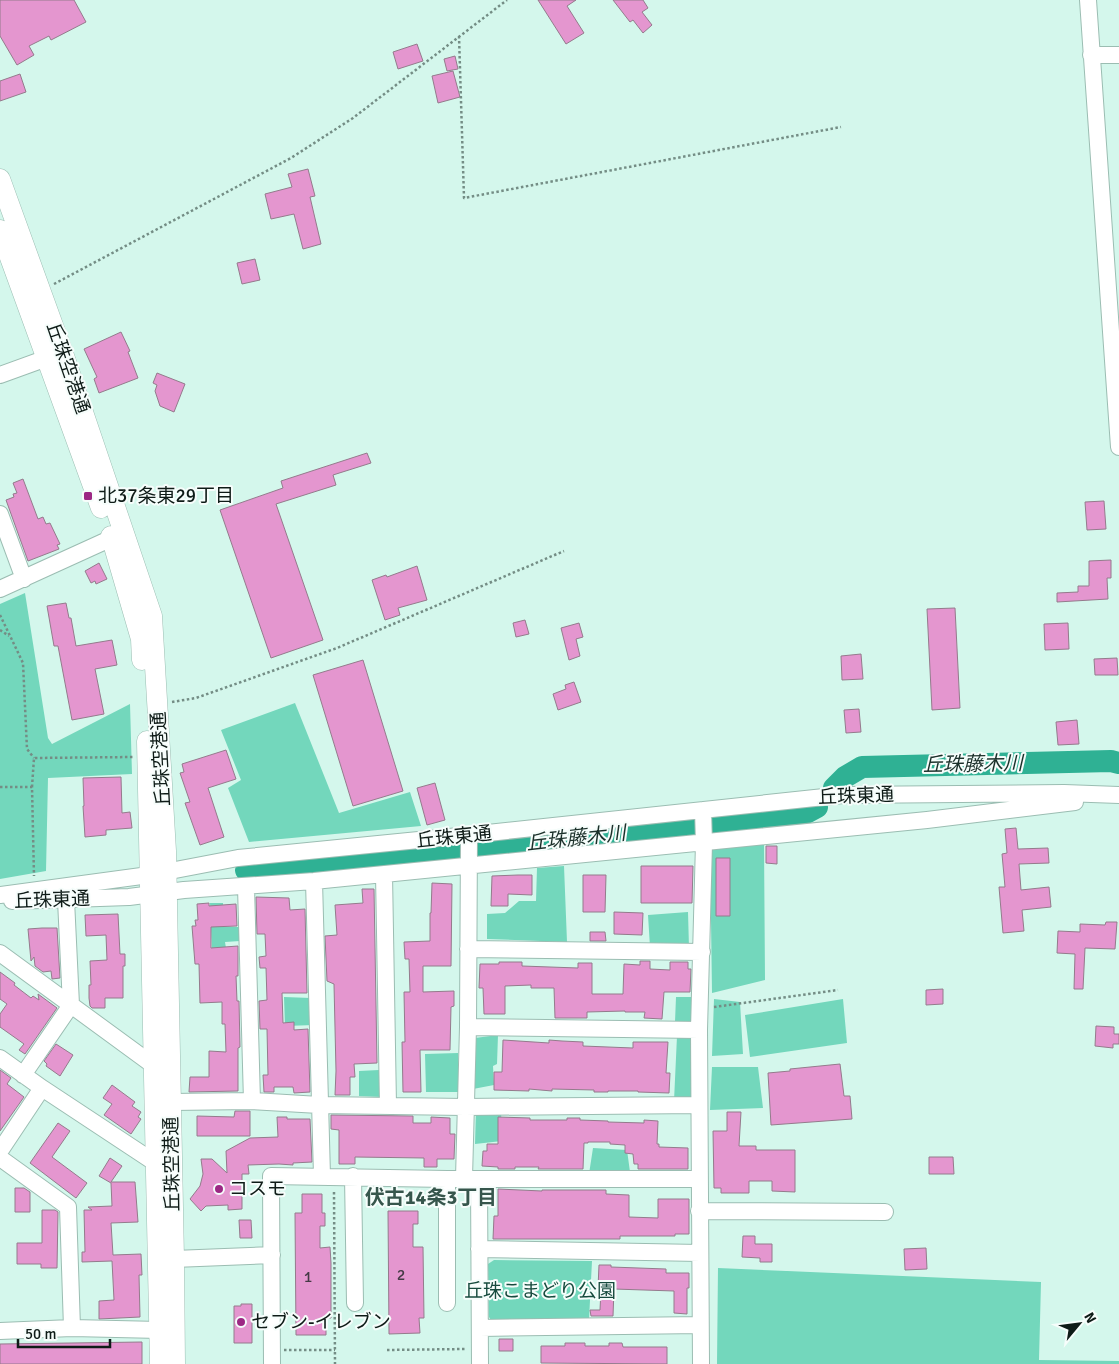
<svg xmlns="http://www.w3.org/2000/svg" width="1119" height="1364" viewBox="0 0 1119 1364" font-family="Signika,'Noto Sans JP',sans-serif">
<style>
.green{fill:#73d7bc}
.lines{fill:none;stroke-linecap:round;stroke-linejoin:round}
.river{stroke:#2fb194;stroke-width:22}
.building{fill:#e496cf;stroke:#947b8c}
.minor-casing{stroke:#9bbdb2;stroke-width:18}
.major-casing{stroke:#9bbdb2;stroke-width:21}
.path{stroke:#748d85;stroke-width:2.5;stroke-dasharray:2.5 2.5;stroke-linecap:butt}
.minor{stroke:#fff;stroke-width:16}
.major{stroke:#fff;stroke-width:20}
.poi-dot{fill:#9c2884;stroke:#f6fdfb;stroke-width:2}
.labels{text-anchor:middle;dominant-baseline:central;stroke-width:4;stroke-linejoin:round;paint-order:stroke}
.number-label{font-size:16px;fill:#443a45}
.street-label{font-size:19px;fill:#0e1b17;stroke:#f6fdfb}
.poi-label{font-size:19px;fill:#0e1b17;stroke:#f6fdfb;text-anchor:start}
.park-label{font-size:19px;fill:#174b3e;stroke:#f6fdfb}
.water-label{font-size:20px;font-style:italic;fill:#1b302a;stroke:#f6fdfb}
.neighbourhood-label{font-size:20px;font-weight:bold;fill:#36564c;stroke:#f6fdfb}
</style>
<rect width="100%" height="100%" fill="#d4f7ec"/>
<path class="green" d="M25 593 48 738 52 744 130 704 132 774 48 778 46 871 0 879V604Z
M295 703 339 813 410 792 421 826 249 842 228 788 241 780 221 730Z
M764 844 765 980 712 993 710 847Z
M564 866 567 942 487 939V914L505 913 519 901H536L537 868Z
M210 903H223L224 927H240V941L225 942 226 948 212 949Z
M688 912 689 948 650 947 648 915Z
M284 997 311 998 314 1025 285 1026Z
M676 997H695L696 1023 675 1022Z
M714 999 740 1002 743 1054 712 1056Z
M843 999 847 1043 750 1057 745 1015Z
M498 1035 497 1064 493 1066 494 1085 473 1089 475 1038Z
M677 1036 695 1038 693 1100 674 1101Z
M458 1053V1092H426L425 1054Z
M712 1067H758L763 1108 710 1110Z
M379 1070 382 1097 359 1096V1071Z
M476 1110H501L502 1141 475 1144Z
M593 1148 627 1150 630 1172 589 1174Z
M494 1260 592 1261 589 1320 492 1322 489 1317 488 1264Z
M718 1268 1041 1282 1039 1360 1119 1361V1364H717Z"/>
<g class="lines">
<path class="river" d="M834 788 845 777 862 767 1111 761 1119 763
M718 824 804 814 817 807
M485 848 696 826
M246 870 456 850"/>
</g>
<path class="building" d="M0 0H74L86 22 51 40 49 36 29 46 34 55 17 65 0 36Z
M538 0H576L567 6 584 33 566 44Z
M613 0H643L648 8 642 12 652 25 643 33 633 20 630 22Z
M417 44 423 61 398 69 393 52Z
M455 56 458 69 447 71 444 59Z
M453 71 460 97 438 103 432 76Z
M20 74 26 92 0 101V81Z
M308 169 315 196 310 197 321 244 303 249 294 214 271 219 265 194 292 187 288 174Z
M255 259 260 280 242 284 237 263Z
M121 332 130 351 128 352 138 378 99 393 94 379 97 377 84 349Z
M157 373 185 384 174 412 160 406 155 391 157 385 153 383Z
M367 453 371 463 333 475 336 485 276 504 323 640 271 658 220 510 283 488 281 481Z
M23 479 38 519 43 517 46 524 50 523 60 544 57 545 59 549 28 561 6 500 14 497 13 494 17 493 13 483Z
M1104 501 1106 529 1087 530 1085 502Z
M1111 560V578H1107L1108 599 1057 602V593L1078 592V586H1089V561Z
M99 563 107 579 96 584 95 581 91 583 85 571Z
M417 566 427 600 398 608 400 615 385 620 372 580 386 575 387 577Z
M66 603 69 618H71L76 646 112 640 117 665 95 669 104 714 72 720 58 646H54L47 606Z
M955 608 960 708 932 710 927 609Z
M525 620 529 634 516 637 513 623Z
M579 623 583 637 576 639 580 656 569 660 561 628Z
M1068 623 1069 649 1045 650 1044 624Z
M861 654 863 679 842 680 841 656Z
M1117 658 1118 675H1095L1094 659Z
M363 660 403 791 353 806 313 675Z
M574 682 581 702 558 710 553 694 566 689 565 685Z
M859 709 861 732 846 733 844 710Z
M1077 720 1079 744 1058 745 1056 722Z
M226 750 236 779 208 788 224 837 200 845 185 803 190 802 180 773 184 772 182 764Z
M121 777 122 813 130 812 132 828 106 830V835L85 837 83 806H84L83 778Z
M435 783 445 820 427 825 417 788Z
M1016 828 1018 849 1048 848 1049 863 1019 864 1021 890 1049 887 1051 907 1022 910 1024 931 1003 933 999 887H1005L1002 854 1007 853 1005 829Z
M766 846H777V864L766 863Z
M716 858H730V916H716Z
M641 866H693L692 903H641Z
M518 875H532V895L508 894V906H491L492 876Z
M583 875H606L605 912H583Z
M432 883 452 884 451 966H423V992L454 991V1006L451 1007 450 1050H420L421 1092H403L402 1042H405L404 992H410L409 959H405L404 942 430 941V913H431Z
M362 889H374L377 1063 354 1064 355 1077H350V1095H335L336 1071 334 984 327 981 325 936 337 935 335 905 363 903Z
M256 897 289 898 290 910 305 909 307 993H282L283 1023 294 1022V1030L308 1029 310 1092 294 1093 293 1087H274V1092H264L263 1075H268L267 1029H260L259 1001 267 1000 266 968H260L259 957 266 956 265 934H257Z
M209 903V906L236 904 237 926 211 927V948L238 946V976H236L237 1001H239L240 1047 238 1048V1091L189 1092 190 1077H209V1051L226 1052 225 1024H222V1002L200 1003 199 964H195L192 926H196L195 920H198L197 904Z
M614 912 643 913 642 935 614 934Z
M118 914 120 954H125V966H123V998H105V1008H92L90 1006 89 998V985H91L90 961 107 960 106 935 86 936 85 915Z
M1106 922H1117L1115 949 1085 948 1083 989H1074L1075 954 1057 953 1058 931 1080 932V924L1105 925Z
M42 928H57L60 978 52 979 51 971 43 972 35 966 34 957 31 961 28 929Z
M590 932H605L606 941H590Z
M640 961H650V969L670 970V962H688V969H691L690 992H664L662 1019 644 1018 645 1012H625V1011L587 1012V1018H555L554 988H531V985L505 986V1014H484L483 988H479L480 964H499V962H522V966L578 968V963H592V994H623L624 964 640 965Z
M0 972 15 983 14 985 31 998 33 996 39 1000 38 994 57 1008 25 1054 19 1050 24 1044 0 1027V1014L7 1004 0 999Z
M943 989V1004L926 1005V990Z
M1096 1026 1114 1027V1034H1119V1044H1113V1048L1095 1046Z
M503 1040 549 1043V1040L562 1041 583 1042V1046L633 1048V1042H668L666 1073H670L669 1093 638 1092V1091H608V1092H594V1090L552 1089V1091L529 1089V1091L494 1090V1072H502Z
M56 1044 73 1055 60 1076 46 1066 47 1064 44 1061Z
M840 1064 844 1096H850L852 1119 771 1125 768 1073 790 1071V1069Z
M0 1070 11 1078 7 1084 24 1097 0 1131Z
M112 1085 135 1102 132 1106 141 1112 138 1117 141 1119 131 1134 104 1115 112 1104 103 1098Z
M235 1111H250V1136H197V1116L234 1117Z
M727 1112H741L739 1146H756V1150H795V1192L772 1191V1181H749V1193H721V1188H714L713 1131H727Z
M331 1115 413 1116V1123H431V1117L450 1118V1134H455L454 1159H437V1167H424V1158L355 1157V1164H339V1130L331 1129Z
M277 1117H287V1119H310L312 1162 293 1163V1165L279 1164 248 1165 249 1174H242V1209L228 1210V1205L206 1206 201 1211 190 1199 200 1186 203 1174 201 1159H212L227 1173 226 1151 250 1138 278 1137Z
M498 1117 530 1118V1120H567V1118H580V1120L608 1121V1122L644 1123V1120L658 1121 657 1144H659V1147L688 1148V1169H638V1164H634L633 1154 625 1153V1145L610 1144V1142H588V1143H584L583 1169H538L539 1167H515V1169H498V1167L482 1166 483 1151H487V1144H498Z
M58 1123 70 1131 52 1157 87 1183 76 1198 30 1163Z
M929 1157H953L954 1174H929Z
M110 1158 122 1166 111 1182H135L138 1222 111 1223 113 1255 141 1254 142 1275H139L140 1317 99 1319V1301L114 1300 112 1261 82 1262V1252H85L84 1210H92L88 1207 112 1206 111 1183 99 1176Z
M15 1188H24L30 1192V1212H15Z
M498 1189 542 1191V1190H606V1194L629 1195V1217L658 1218V1199H689V1234H675V1236H620V1239H493L494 1216H498Z
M302 1194H322V1213H325V1226H320V1248L330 1247 331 1263V1318H326V1335H296L295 1213H302Z
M42 1210H55L58 1212 57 1268H41V1264H17V1243H42Z
M388 1211H418V1224H413V1247H423L424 1318H419L420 1333 389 1334Z
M239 1220H251L252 1238H240Z
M743 1236H755V1244H772V1262H760V1258L742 1257Z
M926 1248 927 1269 905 1270 904 1249Z
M599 1265H611V1267L666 1269V1273H689V1288H687V1314L674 1313V1291L614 1289 613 1316H591L590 1310H600L601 1289 598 1288Z
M241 1304H252V1343H234V1306H241Z
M499 1339H513V1351H499Z
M142 1342V1364H0V1344Z
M565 1343H585V1346H609V1343H622L623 1347H667V1364L541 1363V1346H565Z"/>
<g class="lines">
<defs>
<path id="minor" d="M1088 0 1119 447
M1091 55H1119
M0 375 58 354
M0 514 24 579
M0 589 123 533
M384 874 388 1105
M314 881 322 1176
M246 887 252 1101
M0 895 149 875 238 858 469 835 843 795 1064 793 1119 795
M12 901 129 897 184 890 314 881 927 820 1075 802
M468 949 702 952
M0 953 153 1065
M468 1027 699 1030
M0 1058 42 1088 157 1164 165 1165
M23 1075 71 1005 66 900
M171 1102 252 1101 319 1105 465 1107 699 1105
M0 1151 42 1088
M0 1158 68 1207 72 1328
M353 1176 355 1303
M464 1178 468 1027 469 835
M447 1179V1303
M479 1179 480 1364
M699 1211 885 1212
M479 1249 700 1253
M174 1259 272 1255
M480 1328 700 1325
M0 1331 72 1328 160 1330
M272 1364 271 1176 447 1179H699
M701 1364 699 1030 704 843 703 810"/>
<path id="major" d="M0 179 63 353 152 616 166 851 174 1259 175 1364
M0 230 101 508
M111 536 141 639 142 660
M147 741 160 1364"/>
</defs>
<use href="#minor" class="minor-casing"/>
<use href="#major" class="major-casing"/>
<path class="path" d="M459 36 464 198 841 127
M54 284 291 158 353 118 507 0
M0 615 23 663 27 749 34 758
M0 630 9 636
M172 702 196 698 337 648 564 551
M0 787H32L34 876
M32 787 34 758 133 757
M714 1007 838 990
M334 1192 335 1364
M284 1350H335
M387 1350 466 1349"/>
<use href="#minor" class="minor"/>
<use href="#major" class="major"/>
</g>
<g class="poi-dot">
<rect x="83" y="491" width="10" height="10" rx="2.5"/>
<circle cx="219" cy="1189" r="5"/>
<circle cx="241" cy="1322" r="5"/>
</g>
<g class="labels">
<g class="number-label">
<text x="401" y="1275">2</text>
<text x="308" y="1277">1</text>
</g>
<g class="street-label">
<text transform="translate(68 368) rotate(71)">丘珠空港通</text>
<text transform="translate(161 759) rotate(-93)">丘珠空港通</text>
<text transform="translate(856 796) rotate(-2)">丘珠東通</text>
<text transform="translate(454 837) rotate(-6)">丘珠東通</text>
<text transform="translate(52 900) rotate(-2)">丘珠東通</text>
<text transform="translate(172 1164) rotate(-91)">丘珠空港通</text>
</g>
<g class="poi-label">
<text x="98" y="496">北37条東29丁目</text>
<text x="229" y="1189">コスモ</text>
<text x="251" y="1322">セブン-イレブン</text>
</g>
<g class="park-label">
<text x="540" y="1291">丘珠こまどり公園</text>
</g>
<g class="water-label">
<text transform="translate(973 764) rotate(-1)">丘珠藤木川</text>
<text transform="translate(576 838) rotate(-6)">丘珠藤木川</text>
</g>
<g class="neighbourhood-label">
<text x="431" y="1197">伏古14条3丁目</text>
</g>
</g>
<g transform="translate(1079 1324) rotate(61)" stroke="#f6fdfb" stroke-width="4" paint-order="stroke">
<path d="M0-4L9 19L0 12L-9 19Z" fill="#0e1b17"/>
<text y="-8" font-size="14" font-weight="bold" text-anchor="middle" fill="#0e1b17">N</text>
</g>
<path d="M18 1339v8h92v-8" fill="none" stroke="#0e1b17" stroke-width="2.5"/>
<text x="25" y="1339" font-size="15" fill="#0e1b17" stroke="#f6fdfb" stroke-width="4" paint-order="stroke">50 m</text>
</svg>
